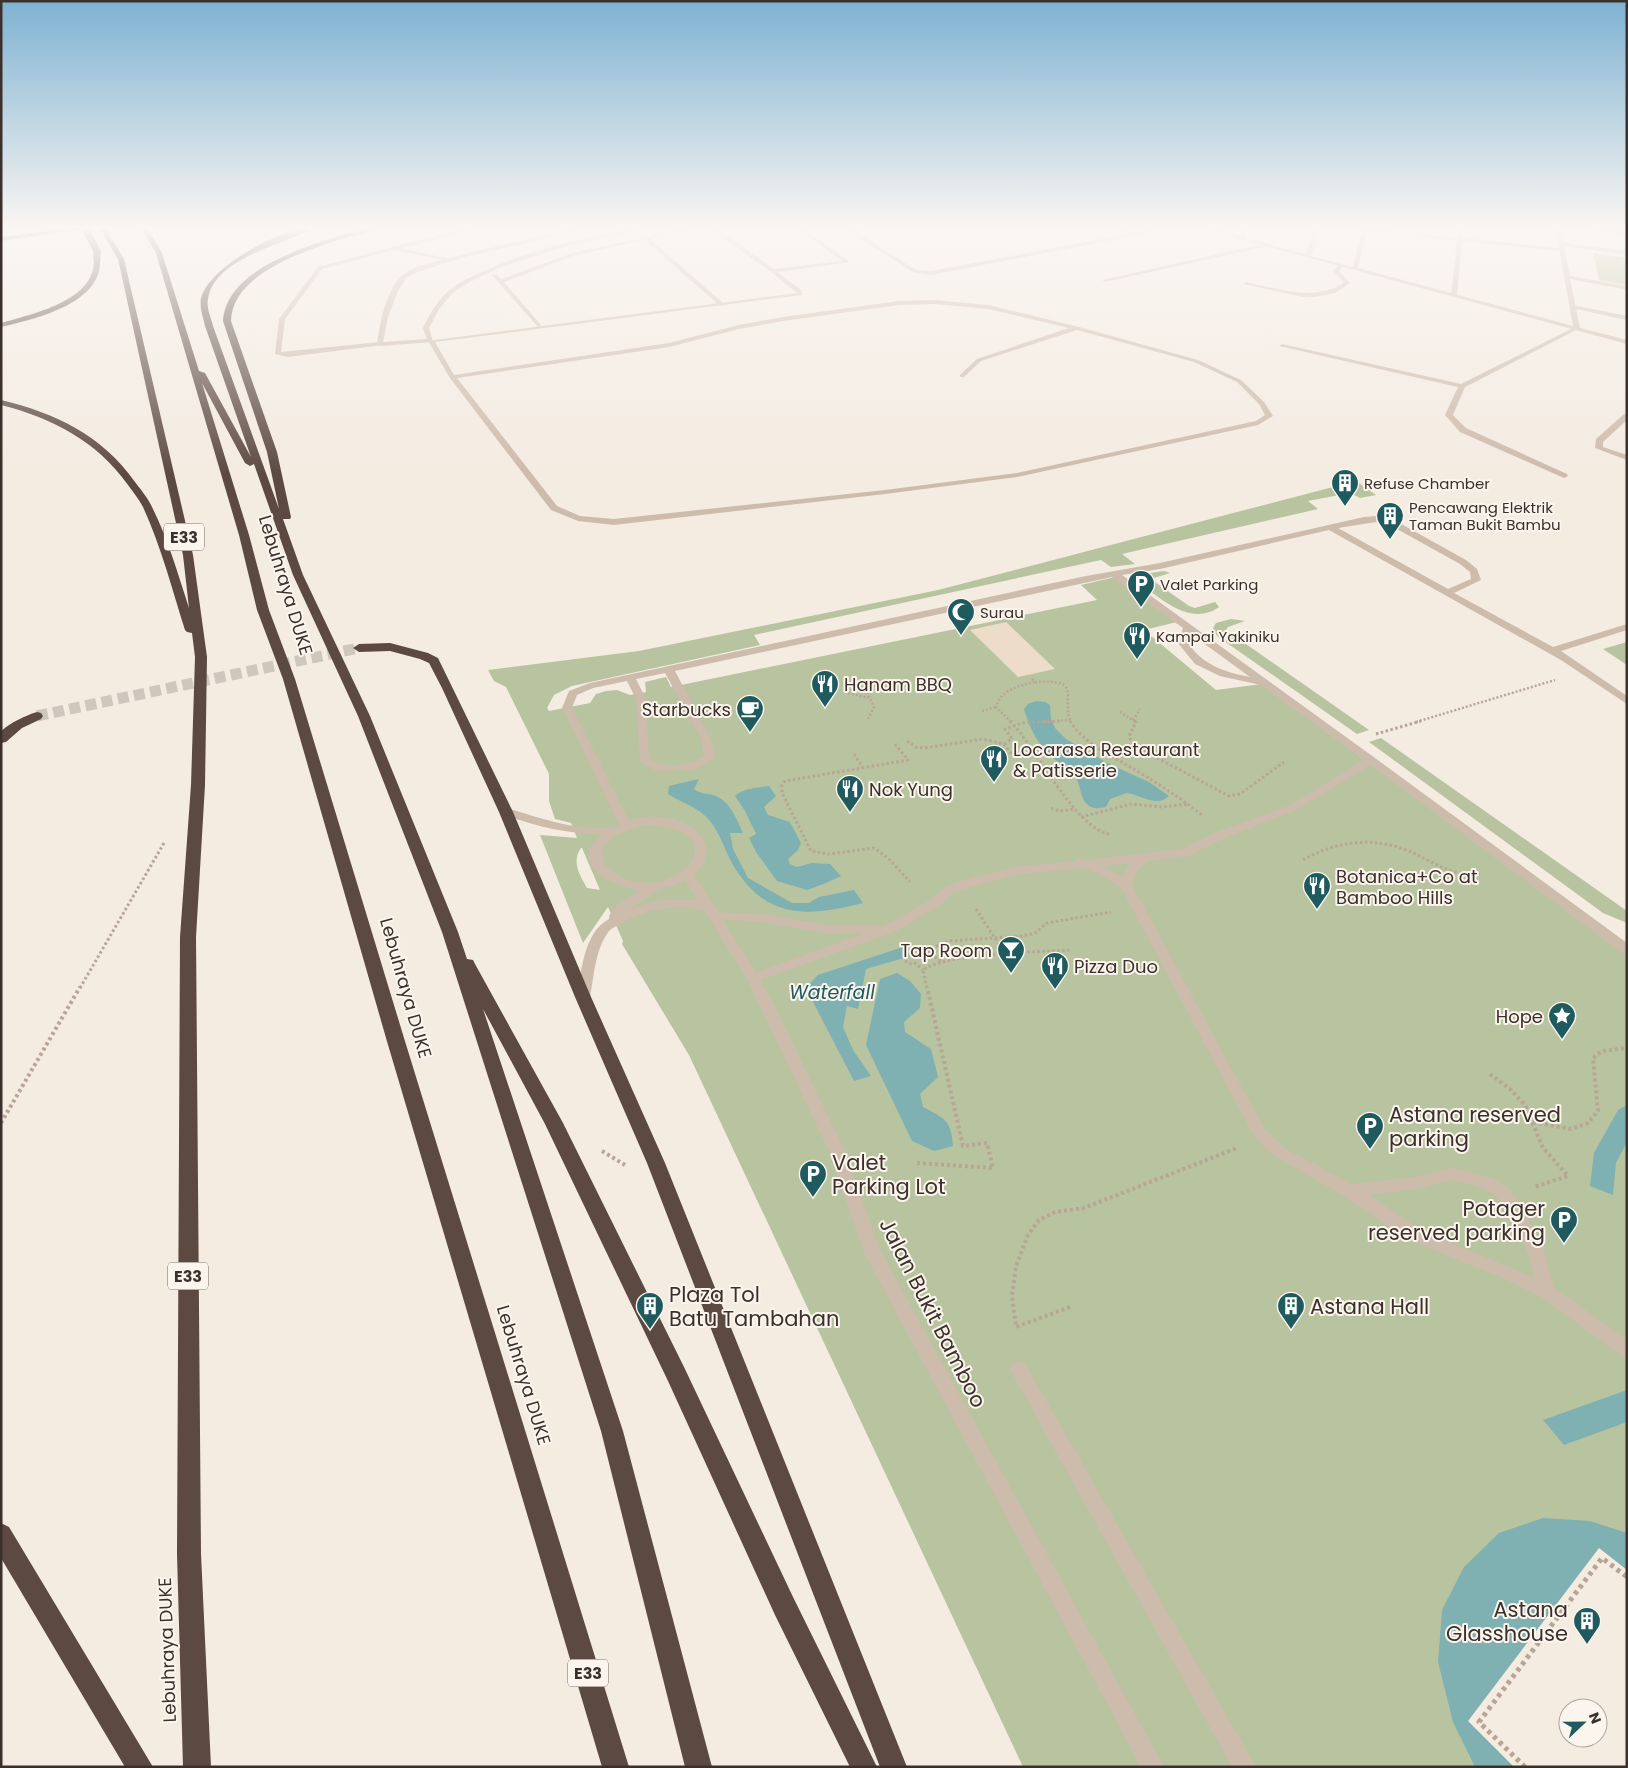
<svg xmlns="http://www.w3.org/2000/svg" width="1628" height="1768" viewBox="0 0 1628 1768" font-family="Poppins,sans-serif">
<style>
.green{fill:#b8c4a0;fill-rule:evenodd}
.plaza{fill:#ecdcc8}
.water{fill:#7fb0b2;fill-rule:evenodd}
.pier{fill:#f4ebe1;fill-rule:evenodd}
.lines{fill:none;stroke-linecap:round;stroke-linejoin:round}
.motorway-tunnel{stroke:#cfc6bd;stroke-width:11;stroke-dasharray:11 5.5;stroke-linecap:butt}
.path-far3{stroke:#b9a596;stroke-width:2.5;stroke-dasharray:2 2;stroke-linecap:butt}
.path-far2{stroke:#b9a596;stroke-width:3;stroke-dasharray:2.5 2.5;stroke-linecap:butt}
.path-far1{stroke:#b9a596;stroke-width:4;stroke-dasharray:3 3;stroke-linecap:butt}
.path{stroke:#b9a596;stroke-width:5;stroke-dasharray:4 4;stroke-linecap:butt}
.service{fill:#cdbbac;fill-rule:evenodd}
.minor{fill:#cdbbac;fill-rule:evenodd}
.motorway{fill:#5c4a42;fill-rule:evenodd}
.motorway-bridge{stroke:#5c4a42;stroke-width:7}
.labels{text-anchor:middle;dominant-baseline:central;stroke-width:4;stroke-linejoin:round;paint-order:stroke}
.far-poi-label{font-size:15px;fill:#3b302b;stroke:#fbf5ee;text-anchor:start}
.shield{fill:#fbf5ee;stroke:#756b66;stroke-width:1}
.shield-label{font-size:16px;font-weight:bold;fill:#3b302b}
.street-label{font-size:18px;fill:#3b302b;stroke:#fbf5ee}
.poi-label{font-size:18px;fill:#3b302b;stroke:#fbf5ee;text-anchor:start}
.water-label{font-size:19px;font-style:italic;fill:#1f5a5e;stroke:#fbf5ee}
.near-poi-label{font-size:21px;fill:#3b302b;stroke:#fbf5ee;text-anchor:start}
.near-street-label{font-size:21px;fill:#3b302b;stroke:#fbf5ee}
</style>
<rect width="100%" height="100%" fill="#f4ebe1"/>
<path class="green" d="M1593 253 1627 258V285L1599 280Z
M1356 481 1376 495 1360 498 1350 493 1308 501 1318 509 1122 554 1135 564 1111 567 1101 560 754 635 760 645 572 686 554 695 547 708 549 711 590 703 596 694 606 691 617 690 630 695 646 692 645 682 666 677 671 687 1097 600 1081 585 1115 577 1177 622 1144 630 1216 690 1262 684 1627 954V1767H1023L689 1055 622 944 623 941 608 907 583 943 540 835 577 838 571 823 555 819 549 801V774L506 687 494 681 488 670 639 651 938 590ZM581 848H582L600 890 587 888C580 875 571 862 581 848ZM1568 1708H1598V1738H1568Z
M1164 571 1170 573 1154 578 1152 580 1189 606 1195 608 1215 602 1219 607C1198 622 1176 610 1158 597 1150 591 1143 588 1139 578L1143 574Z
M1231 619 1245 621 1228 627 1226 630 1369 730 1357 734 1217 636 1213 628 1216 623Z
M1627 642V665L1603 649Z
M1381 738 1627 911V923L1603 913 1369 742Z"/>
<path class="plaza" d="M1006 622 1055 669 1018 677 970 630Z"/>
<path class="water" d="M1036 701 1045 702 1050 705 1051 719 1055 728 1066 739 1107 763 1149 782 1169 796C1157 808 1141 795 1127 793L1110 799 1106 807C1100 808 1093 810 1088 805 1080 799 1081 786 1076 778 1070 768 1058 763 1050 755 1036 742 1029 726 1024 709L1028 704Z
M699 779 694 789C700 794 705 793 713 795 730 800 736 818 743 833H730L733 849 748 878 792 903H809L819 897 854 890 863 903C807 917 766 920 733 865 725 851 720 833 710 821 700 808 682 803 668 794L669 786Z
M769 786 776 796 764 807 768 815 790 822 801 843 798 850 788 859 790 864 797 867 812 863 830 864 841 876 826 883 807 890 777 881 756 852 749 838 756 834 745 811 735 796C743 788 758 788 769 786Z
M903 947 911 956 866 969 858 1009 847 1006 843 1027 853 1050 871 1076 854 1081 811 998 808 985 818 975Z
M897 973 910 981 921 994 920 1008 904 1022 905 1032 931 1049 938 1077 920 1094 923 1107C945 1119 951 1119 953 1146L934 1151 912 1141 866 1045 880 979Z
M1627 1105V1142L1616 1163 1613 1195 1590 1186 1594 1153 1618 1110Z
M1627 1390V1422L1564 1445 1543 1420Z
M1543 1518 1590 1521 1627 1533V1767H1475L1453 1722 1438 1662 1442 1610 1464 1567 1499 1533ZM1568 1708H1598V1738H1568Z"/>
<path class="pier" d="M1599 1548 1627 1570V1767H1514L1468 1721ZM1568 1708H1598V1738H1568Z"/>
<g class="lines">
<path class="motorway-tunnel" d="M37 716 359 648"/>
<path class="path-far3" d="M1032 679 1035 682C1085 679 1060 697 1071 722
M848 693 869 698
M982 711 996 707
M1120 712 1136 722
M868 719 874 707 866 691 874 682
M1133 720 1140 709
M1011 722 996 707C1001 689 1019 686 1035 682
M1041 722 1070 720
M1416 722 1555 680"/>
<path class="path-far2" d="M1010 721C1035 746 1075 828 1109 834
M1070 721C1083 743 1111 755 1132 768 1157 783 1181 798 1203 816
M1134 721 1136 722 1129 736 1133 745 1229 796 1240 794 1284 762
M1376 734 1421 721
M907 741 916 747 924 748 983 739 1004 744 1012 755
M895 744 908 760 785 781 782 785V793L811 851 829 854 874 848 888 858 910 882
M1004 744 1012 739 1005 729 1022 723 1061 721
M854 754 863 768
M1051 808 1059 811 1075 809
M1081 817 1131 804 1161 807 1188 804
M1303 860C1340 839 1379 836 1418 855 1437 865 1457 877 1480 874
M976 909 1000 946 1008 967
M905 961 911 964 915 963 923 970
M941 961 929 953 931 948 950 941 1022 936 1035 933 1047 923 1111 912
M80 988 164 843
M927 988 923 970C946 953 1037 952 1070 950"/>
<path class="path-far1" d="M1490 1074 1510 1089 1525 1105 1543 1148 1568 1176 1534 1187
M1533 1122 1571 1129 1588 1123 1598 1111 1593 1058 1602 1051 1627 1048
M1 1123 80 987
M602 1151 625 1165
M917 1163 993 1168 987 1143 963 1146 927 987
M1070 1307 1016 1327 1012 1296 1016 1266 1028 1235 1039 1220 1055 1212 1084 1208 1237 1148"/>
<path class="path" d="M1525 1767 1479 1722 1602 1558 1627 1577"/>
<path class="service" d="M479 226H490L400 248 450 259V261L394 250 322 269 285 319 281 352 380 342 382 343V345L288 357 275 354 279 319 318 267 437 235Z
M878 226H896L856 232 916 270 931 271 1128 234 1108 226C1117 226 1126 232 1135 232 1147 232 1158 226 1170 226L1134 236 931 275 913 272 848 231Z
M1244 226H1249L1243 240H1239Z
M1458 226H1463L1462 238 1565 249 1562 251 1462 241 1457 295 1454 297 1451 295 1457 241 1363 231 1366 229 1457 238Z
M1563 226H1579L1627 232V236Z
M1267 243 1269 246 1105 282 1102 280Z
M1339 264 1344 265 1339 271 1350 283 1335 293 1315 297H1303L1243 284 1246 282C1279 289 1313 302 1344 283L1333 271Z
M773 269 801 290 802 295 435 342 454 375 669 343 739 325 783 317 899 301 935 300 988 305 1079 327 1198 360 1241 380 1264 402 1273 416 1258 425 1017 477 885 494 614 525 578 521 551 510 450 378 428 341 797 293 771 272ZM935 304 988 309 1069 328 977 359 960 375V377H964L981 361 1077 330 1194 362 1237 382 1259 404 1265 415 1256 421 1017 473 885 490 614 519 580 516 557 506 457 378 669 347 739 329 783 321 899 305Z
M1573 305 1627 316V320L1571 308Z
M1575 327 1580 328 1465 387 1453 415 1466 428 1567 474 1568 476 1564 478 1460 432 1445 415 1458 387 1279 346 1282 344 1461 384Z
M1376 516 1394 520 1466 560 1477 569 1481 580 1454 593 1553 647 1627 624V630L1561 651 1627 696V704L1561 660 1329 530 1160 569 1122 575 1375 758 1627 943V954L1622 953 1371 765 1296 810 1225 838 1188 856 1147 861 1137 871 1132 885 1265 1130 1286 1149 1352 1184 1415 1177 1452 1168 1493 1178 1511 1191 1523 1208 1544 1251 1554 1288 1627 1339V1357L1621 1355 1541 1297 1503 1278 1409 1240 1344 1196 1276 1157 1255 1138 1121 888 1097 873 1083 868 1014 875 952 893 940 905 894 932 758 981H748L746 978 748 975 863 934H831L763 922 713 919 707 915 708 912 763 914 831 926 877 925 882 927 932 899 944 887 957 882 1014 867 1075 861 1080 858 1085 860 1181 849 1217 832 1288 806 1364 760 1261 685 1220 676 1195 664 1178 643 1183 628 1112 577 675 671 711 739 716 758 694 770 656 771 640 761 636 699 627 681 593 688 577 695 572 708 631 825 625 829 619 825 562 708 569 691 590 683 1086 576 1160 563 1364 517ZM1376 522 1388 524 1460 564 1470 572 1471 579 1448 589 1338 528ZM1191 634 1250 677C1224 672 1203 665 1188 643ZM665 673 701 739 704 757C688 766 665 769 649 758L646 699 636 679ZM1130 863 1122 877 1101 866ZM1452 1180C1462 1183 1474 1184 1482 1188 1514 1203 1527 1247 1535 1278L1421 1230 1369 1195 1415 1189Z
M1019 1361 1025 1363 1256 1767H1232L1013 1375 1010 1369 1013 1363Z"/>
<path class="minor" d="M588 226H598L465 257 417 272 407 277 398 291 388 317 383 342 427 339 423 328C430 313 439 298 452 288 462 280 474 276 486 270 537 247 593 236 648 226H660L567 246 501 267 470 282 454 292 439 309 429 328 433 342 380 346 377 344C380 323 386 288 404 274 416 265 436 262 450 258 496 246 542 236 588 226Z
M697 226H713L774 269 842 261 794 226H800L850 262 773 273 707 227 650 239 724 304V306H720L645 240 576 255 504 282 541 325 539 328 492 275 497 274 501 279 573 253 642 238 638 234 641 232 647 237Z
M1192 226H1201L1306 254 1315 226H1320L1311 256 1353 267 1363 226H1368L1358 268 1573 326 1555 226H1560L1563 243 1627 251V255L1564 246 1570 276 1627 286V290L1570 279 1580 328 1627 340V344Z
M1624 414H1627V420L1603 442V447L1627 455V460L1595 448 1596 439Z
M506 808C532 815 556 825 584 827 593 827 605 829 614 827 623 825 630 819 639 818 661 814 698 820 705 844 709 856 703 866 694 874L758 975 775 1007 844 1149 879 1248 1164 1767H1141L865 1255 828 1149 747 979 704 910C675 903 649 909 622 923 617 926 610 928 607 934 595 951 594 977 590 997L588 1000H578L576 997C582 972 583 933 609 919 609 907 630 897 640 891 621 887 579 874 591 846 593 842 599 838 602 834 567 834 535 826 502 814L500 812 502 810ZM642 825C746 826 674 908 618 875 605 868 602 862 603 848L615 835ZM685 880 698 900H662L631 908 659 889 670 887Z"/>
<path class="motorway" d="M81 226H104L124 259 193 555 207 657 205 785 196 937 201 1554 211 1767H183L177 1554 180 937 191 785 195 657 192 633 187 632 185 630C172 589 161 546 143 507 139 499 133 492 128 485 97 441 52 418 1 405V400C55 413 102 435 135 482 141 490 148 498 152 507 168 539 178 574 189 608L183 555 118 259 99 227 1 241V237Z
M140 226H146L162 253 199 371 205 373 251 457 205 326C203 316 198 305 202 295 214 263 286 226 319 226 289 243 214 257 208 299 206 308 211 317 213 326L279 509 267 452 223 321C226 273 295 250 333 238 350 232 368 226 386 226 374 232 358 234 345 238 307 250 232 273 231 321L277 452 291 517 290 519H283L303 575 370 716 458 932 467 959 473 960 475 964 563 1123 684 1367 793 1597 877 1767H850L775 1615 668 1381 545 1124 483 1009 623 1431 712 1767H685L601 1431 442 932 358 716 293 575 254 464 250 466 245 463 202 383 249 535 269 610 295 679 404 1038 629 1767H602L386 1038 283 679 257 610 239 535 156 253Z
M97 258 100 260C102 304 34 319 1 327V323C32 314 95 301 94 260Z
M390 643 428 653 438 658 513 812 591 997 665 1163 907 1767H880L647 1163 575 997 499 812 442 688 429 663 420 659 390 651 359 652 353 648 359 644Z
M37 712 41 713 43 716 41 719 22 728 6 742 1 743V731C12 722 24 716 37 712Z
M1 1523 9 1527 153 1767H125L1 1558Z"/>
<path class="motorway-bridge" d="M84 226 97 251V260"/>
</g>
<linearGradient id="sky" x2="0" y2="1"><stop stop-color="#7eb2d2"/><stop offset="0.48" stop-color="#faf6f2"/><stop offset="1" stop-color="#faf6f2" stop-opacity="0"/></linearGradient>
<rect width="1628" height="474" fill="url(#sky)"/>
<defs>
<symbol id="building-pin" viewBox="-11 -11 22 30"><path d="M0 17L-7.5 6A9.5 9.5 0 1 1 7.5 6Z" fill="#1f5a5e" stroke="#fbf5ee"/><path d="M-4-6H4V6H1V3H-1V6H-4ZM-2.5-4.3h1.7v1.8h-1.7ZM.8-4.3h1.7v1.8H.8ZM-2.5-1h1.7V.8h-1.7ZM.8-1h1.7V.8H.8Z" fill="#fff"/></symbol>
<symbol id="parking-pin" viewBox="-11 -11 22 30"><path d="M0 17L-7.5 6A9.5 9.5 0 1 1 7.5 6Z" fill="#1f5a5e" stroke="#fbf5ee"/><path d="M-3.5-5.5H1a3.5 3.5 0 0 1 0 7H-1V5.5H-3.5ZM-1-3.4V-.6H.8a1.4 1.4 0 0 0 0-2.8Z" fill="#fff"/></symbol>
<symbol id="mosque-pin" viewBox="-11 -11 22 30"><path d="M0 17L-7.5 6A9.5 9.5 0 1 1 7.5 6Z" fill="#1f5a5e" stroke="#fbf5ee"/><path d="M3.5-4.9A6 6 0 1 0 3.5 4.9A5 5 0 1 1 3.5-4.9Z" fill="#fff"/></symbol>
<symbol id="restaurant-pin" viewBox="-11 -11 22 30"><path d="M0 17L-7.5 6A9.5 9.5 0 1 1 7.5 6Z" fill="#1f5a5e" stroke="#fbf5ee"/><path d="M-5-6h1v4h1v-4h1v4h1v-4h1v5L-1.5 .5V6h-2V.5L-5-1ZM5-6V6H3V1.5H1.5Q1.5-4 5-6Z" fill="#fff"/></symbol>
<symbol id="cafe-pin" viewBox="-11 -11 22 30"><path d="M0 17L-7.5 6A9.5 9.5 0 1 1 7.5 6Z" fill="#1f5a5e" stroke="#fbf5ee"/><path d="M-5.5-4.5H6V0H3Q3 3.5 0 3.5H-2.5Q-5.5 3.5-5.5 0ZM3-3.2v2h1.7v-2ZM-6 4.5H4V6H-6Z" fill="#fff"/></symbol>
<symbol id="bar-pin" viewBox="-11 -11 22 30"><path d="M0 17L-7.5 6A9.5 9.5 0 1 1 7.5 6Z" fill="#1f5a5e" stroke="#fbf5ee"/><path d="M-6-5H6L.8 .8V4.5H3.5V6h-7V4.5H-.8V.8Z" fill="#fff"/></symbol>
<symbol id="sight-pin" viewBox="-11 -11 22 30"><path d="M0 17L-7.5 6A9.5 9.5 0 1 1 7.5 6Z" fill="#1f5a5e" stroke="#fbf5ee"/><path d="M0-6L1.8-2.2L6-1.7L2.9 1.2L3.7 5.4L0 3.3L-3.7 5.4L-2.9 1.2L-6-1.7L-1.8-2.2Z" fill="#fff"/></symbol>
</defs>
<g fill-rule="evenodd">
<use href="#building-pin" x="1329" y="467" width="32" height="43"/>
<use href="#building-pin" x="1374" y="500" width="32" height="43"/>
<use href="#parking-pin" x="1125" y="568" width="32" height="43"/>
<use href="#mosque-pin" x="945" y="596" width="32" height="43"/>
<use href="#restaurant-pin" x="1121" y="620" width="32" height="43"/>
<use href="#restaurant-pin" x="809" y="668" width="32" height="43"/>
<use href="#cafe-pin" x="734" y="693" width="32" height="43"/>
<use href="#restaurant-pin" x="978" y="743" width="32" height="43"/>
<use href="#restaurant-pin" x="834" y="773" width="32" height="43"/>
<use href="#restaurant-pin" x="1301" y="870" width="32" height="43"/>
<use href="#bar-pin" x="995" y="934" width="32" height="43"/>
<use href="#restaurant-pin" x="1039" y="950" width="32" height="43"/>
<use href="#sight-pin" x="1546" y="1000" width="32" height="43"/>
<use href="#parking-pin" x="1354" y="1110" width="32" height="43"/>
<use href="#parking-pin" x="797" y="1158" width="32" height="43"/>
<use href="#parking-pin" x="1548" y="1204" width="32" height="43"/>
<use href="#building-pin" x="634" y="1290" width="32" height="43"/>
<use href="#building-pin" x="1275" y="1290" width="32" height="43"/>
<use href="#building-pin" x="1571" y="1605" width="32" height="43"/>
</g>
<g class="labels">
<g class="far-poi-label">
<text x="1364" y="483">Refuse Chamber</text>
<text x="1409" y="507">Pencawang Elektrik<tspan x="1409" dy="17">Taman Bukit Bambu</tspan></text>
<text x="1160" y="584">Valet Parking</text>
<text x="980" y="612">Surau</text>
<text x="1156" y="636">Kampai Yakiniku</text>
</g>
<g class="shield">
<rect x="164" y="523.5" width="40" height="27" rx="4"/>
<rect x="168" y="1262.5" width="40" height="27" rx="4"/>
<rect x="568" y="1659.5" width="40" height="27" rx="4"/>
</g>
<g class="shield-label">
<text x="184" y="537">E33</text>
<text x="188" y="1276">E33</text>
<text x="588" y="1673">E33</text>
</g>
<g class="street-label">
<text transform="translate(286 585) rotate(73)">Lebuhraya DUKE</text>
<text transform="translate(406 988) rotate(74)">Lebuhraya DUKE</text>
<text transform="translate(524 1375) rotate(73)">Lebuhraya DUKE</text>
<text transform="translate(167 1650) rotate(-92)">Lebuhraya DUKE</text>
</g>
<g class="poi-label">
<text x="844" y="684">Hanam BBQ</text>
<text x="731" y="709" text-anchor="end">Starbucks</text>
<text x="1013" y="749">Locarasa Restaurant<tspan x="1013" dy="21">&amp; Patisserie</tspan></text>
<text x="869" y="789">Nok Yung</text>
<text x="1336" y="876">Botanica+Co at<tspan x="1336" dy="21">Bamboo Hills</tspan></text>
<text x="992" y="950" text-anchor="end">Tap Room</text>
<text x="1074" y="966">Pizza Duo</text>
<text x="1543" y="1016" text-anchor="end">Hope</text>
</g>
<g class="water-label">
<text x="832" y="992">Waterfall</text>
</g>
<g class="near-poi-label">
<text x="1389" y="1114">Astana reserved<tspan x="1389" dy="24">parking</tspan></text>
<text x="832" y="1162">Valet<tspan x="832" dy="24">Parking Lot</tspan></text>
<text x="1545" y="1208" text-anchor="end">Potager<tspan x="1545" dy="24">reserved parking</tspan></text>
<text x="669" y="1294">Plaza Tol<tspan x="669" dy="24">Batu Tambahan</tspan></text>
<text x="1310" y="1306">Astana Hall</text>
<text x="1568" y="1609" text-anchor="end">Astana<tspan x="1568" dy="24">Glasshouse</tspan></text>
</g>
<g class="near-street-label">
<text transform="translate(933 1313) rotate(63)">Jalan Bukit Bamboo</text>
</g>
</g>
<rect width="1628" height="1768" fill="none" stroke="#3b302b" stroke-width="5"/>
<g transform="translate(1583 1723) rotate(68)"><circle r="24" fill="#fbf5ee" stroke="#aea6a0"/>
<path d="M0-4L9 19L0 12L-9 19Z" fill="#1f5a5e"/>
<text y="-8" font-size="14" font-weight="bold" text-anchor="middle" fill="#3b302b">N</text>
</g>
</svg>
